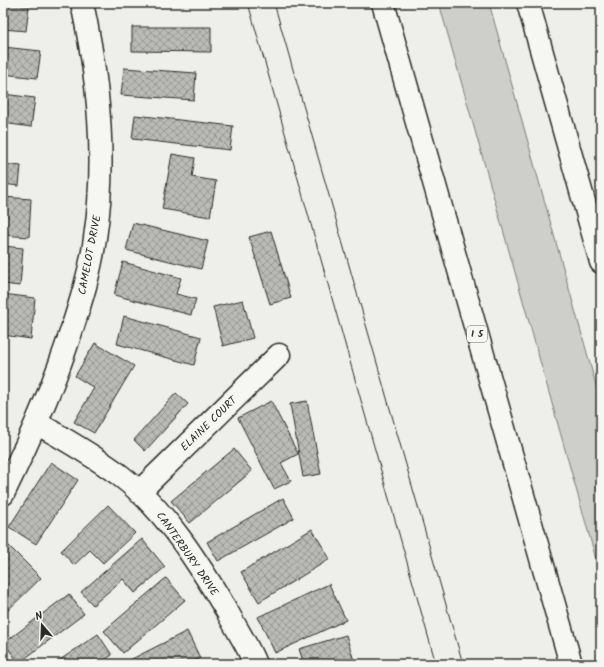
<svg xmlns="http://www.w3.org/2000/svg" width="604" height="667" viewBox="0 0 604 667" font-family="Kalam,sans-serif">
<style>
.grass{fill:#cececa;stroke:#7c7c7a}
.building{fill:url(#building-cross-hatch);stroke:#2b2b2b}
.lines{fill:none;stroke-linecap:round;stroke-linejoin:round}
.minor-casing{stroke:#2b2b2b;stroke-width:25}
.highway-casing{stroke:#2b2b2b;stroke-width:25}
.minor{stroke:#f6f6f2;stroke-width:22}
.highway{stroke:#f6f6f2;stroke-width:22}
.tram{stroke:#2b2b2b;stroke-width:1}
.labels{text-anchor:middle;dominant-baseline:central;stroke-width:3;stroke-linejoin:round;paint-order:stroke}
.shield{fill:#f6f6f2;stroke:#686867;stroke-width:1}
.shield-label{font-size:10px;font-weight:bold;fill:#2b2b2b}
.street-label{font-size:11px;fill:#2b2b2b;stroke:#f6f6f2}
</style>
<defs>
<pattern id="building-cross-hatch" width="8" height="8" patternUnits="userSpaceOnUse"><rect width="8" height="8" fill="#babab7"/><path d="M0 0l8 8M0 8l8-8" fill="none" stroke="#979795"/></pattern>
</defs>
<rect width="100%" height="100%" fill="#eeeeea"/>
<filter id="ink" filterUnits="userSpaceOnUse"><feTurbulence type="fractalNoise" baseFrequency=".025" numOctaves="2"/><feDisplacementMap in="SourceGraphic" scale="8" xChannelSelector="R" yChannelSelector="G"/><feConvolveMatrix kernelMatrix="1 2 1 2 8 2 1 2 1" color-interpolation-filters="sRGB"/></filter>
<g filter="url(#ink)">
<path class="grass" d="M439 3H489L601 403V577Z"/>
<path class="building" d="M3 3 29 6 26 31 3 29Z
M124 3H153L124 7Z
M132 27H211V52L132 51Z
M3 47 41 51 37 78 3 74Z
M124 68 196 73 194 100 121 95Z
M3 94 35 98 31 127 3 123Z
M135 115 233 126 230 150 132 139Z
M172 154 195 158 192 177 216 181 210 217 162 209Z
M3 164 21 166 19 186 3 184Z
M3 197 31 199 29 237 3 235Z
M133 223 208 241 201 269 126 250Z
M271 231 291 298 270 304 249 237Z
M3 246 23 248 20 286 3 284Z
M123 262 181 278 176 294 196 299 191 315 114 295Z
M3 294 35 298 31 339 3 335Z
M243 300 253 338 223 346 213 307Z
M124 316 201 337 194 365 117 344Z
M95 343 134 366 94 433 74 422 94 388 75 376Z
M176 393 188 404 145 451 134 440Z
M271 401 298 454 281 463 291 481 274 489 238 418Z
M307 401 321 474 303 477 290 404Z
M234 449 252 471 190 523 171 501Z
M51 462 78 480 36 544 9 527Z
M283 498 294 518 218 561 207 542Z
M108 505 135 533 103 563 90 550 74 565 61 551Z
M312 529 330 559 259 602 241 572Z
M142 539 165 567 135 593 123 579 93 605 81 592Z
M3 540 41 578 3 615Z
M166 578 185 600 123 653 104 631Z
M329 584 346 620 275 653 258 617Z
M69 594 84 614 19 663 4 643Z
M187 631 200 658 188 664H127L126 662Z
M98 634 112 655 99 664H54Z
M346 635 355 664H304L299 649Z"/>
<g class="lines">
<defs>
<path id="minor" d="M37 423C65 440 95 456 122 477 165 509 201 567 228 613 237 630 248 646 255 664
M139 492 279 355
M3 494C29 441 53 388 71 332 81 301 91 270 95 238 107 159 99 81 82 3"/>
<path id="highway" d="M383 3 571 664
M528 3 601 262"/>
</defs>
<use href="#minor" class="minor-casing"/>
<use href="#highway" class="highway-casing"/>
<use href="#minor" class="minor"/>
<use href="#highway" class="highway"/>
<path class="tram" d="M248 3 436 664
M274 3 463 664"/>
</g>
</g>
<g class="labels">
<rect class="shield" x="467" y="326" width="20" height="16" rx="3"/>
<g class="shield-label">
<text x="477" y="334">I 5</text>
</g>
<g class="street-label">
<text transform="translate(90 255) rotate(-79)">CAMELOT DRIVE</text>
<text transform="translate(209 424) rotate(-44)">ELAINE COURT</text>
<text transform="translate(187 554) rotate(55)">CANTERBURY DRIVE</text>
</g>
</g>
<rect width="604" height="667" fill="none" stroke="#f6f6f2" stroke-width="16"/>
<rect x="8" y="8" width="588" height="651" fill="none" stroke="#2b2b2b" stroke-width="1.5" filter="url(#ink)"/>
<g transform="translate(42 625) rotate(341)" stroke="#f6f6f2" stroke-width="3" paint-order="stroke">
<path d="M0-3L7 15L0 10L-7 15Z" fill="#2b2b2b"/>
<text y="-6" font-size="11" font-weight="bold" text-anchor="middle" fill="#2b2b2b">N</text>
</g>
</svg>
